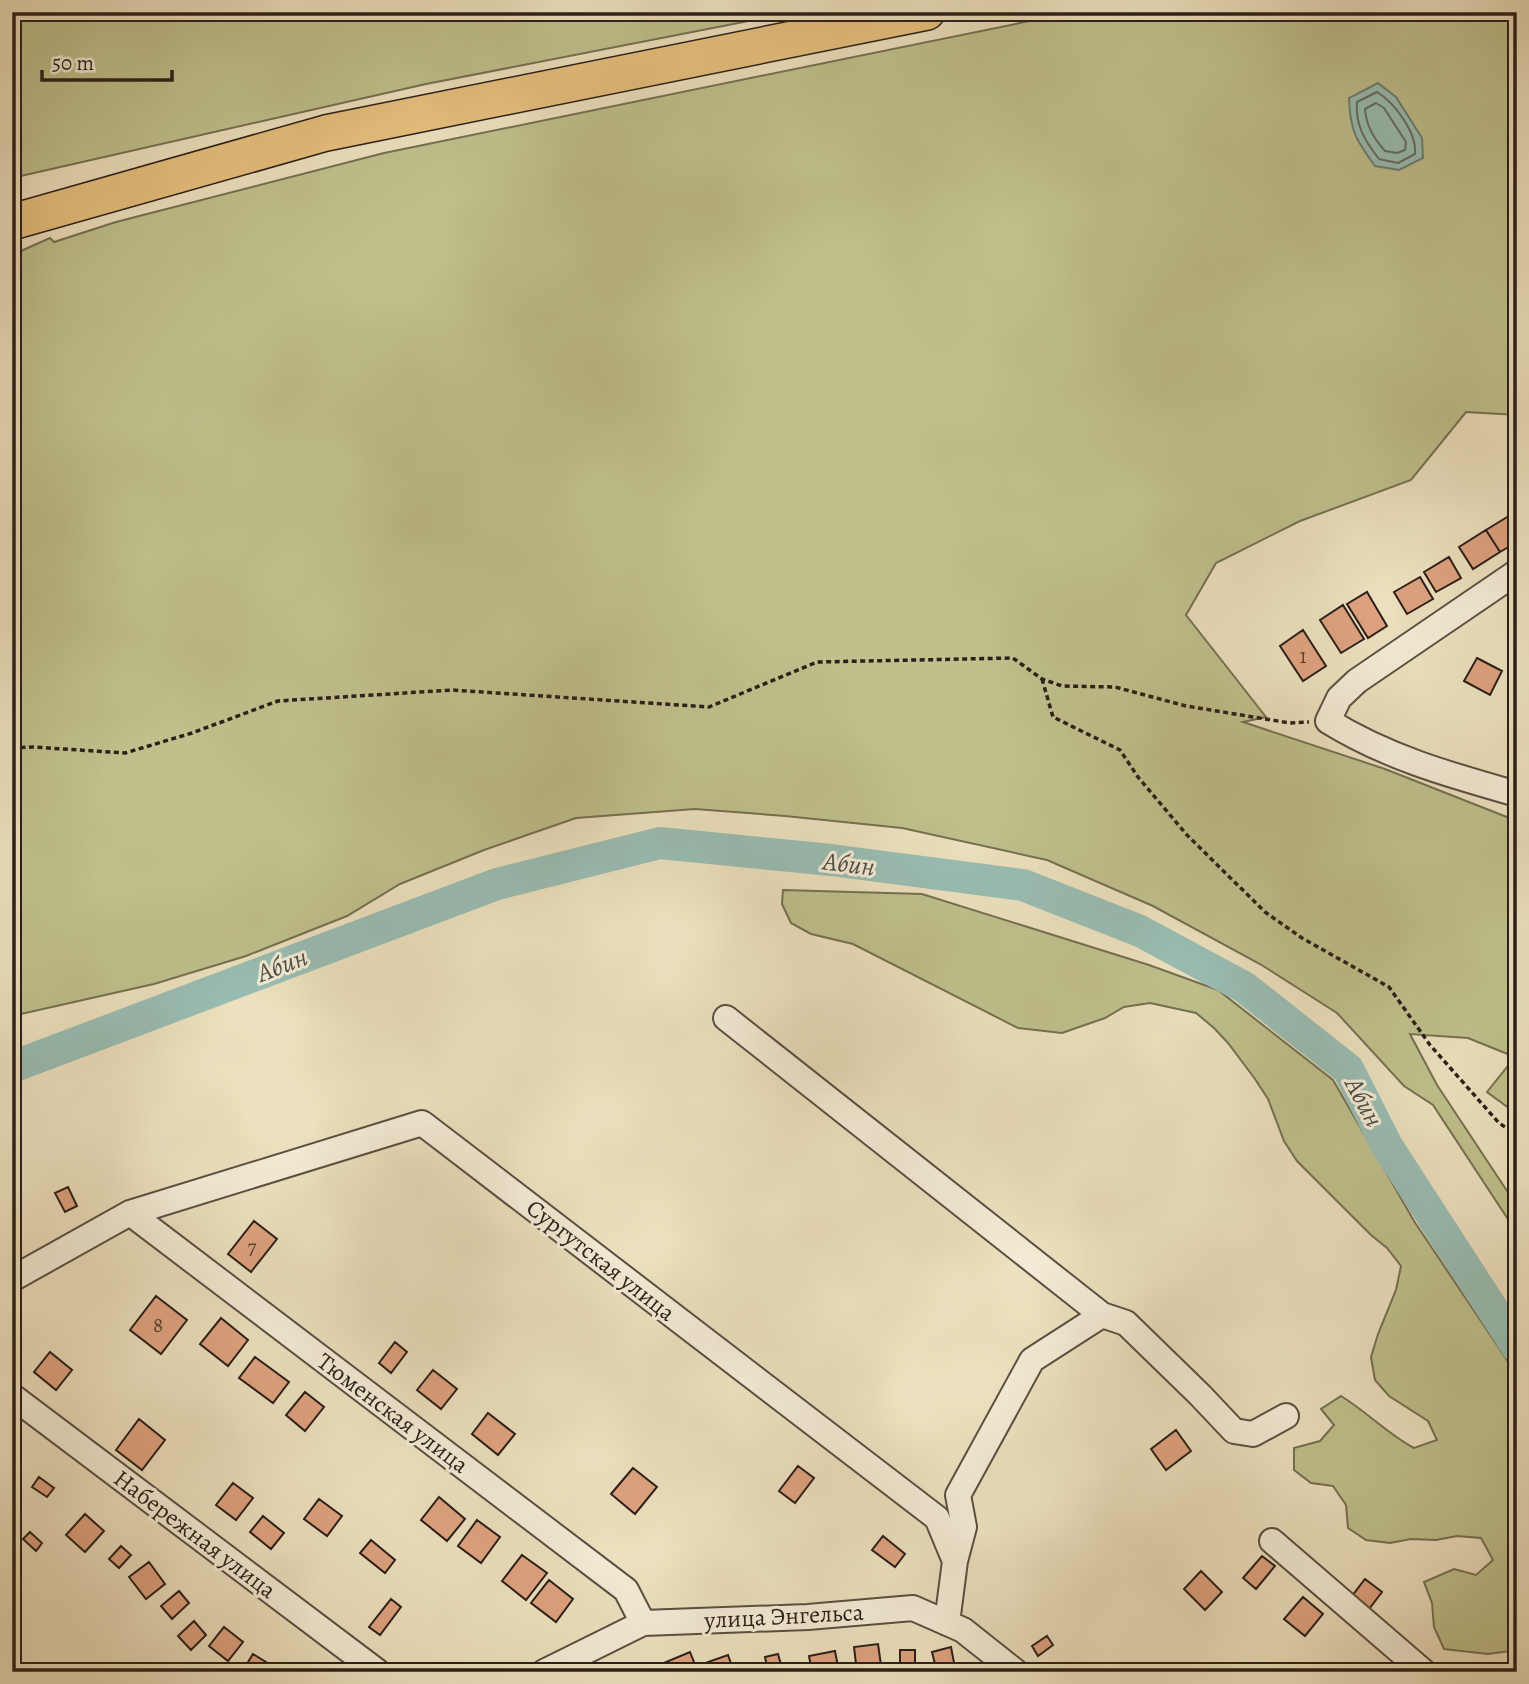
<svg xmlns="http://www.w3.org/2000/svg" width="1529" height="1684" viewBox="0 0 1529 1684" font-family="Alegreya,serif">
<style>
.green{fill:#bfc08c;stroke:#747052;stroke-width:2}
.water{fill:#99bdb3;stroke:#6d7e75;stroke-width:2}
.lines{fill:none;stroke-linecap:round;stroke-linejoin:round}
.shore{stroke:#626e66;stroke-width:2}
.river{stroke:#99bdb3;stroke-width:32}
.building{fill:#dea27f;stroke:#2a1f19;stroke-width:2}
.minor-casing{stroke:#5a4f42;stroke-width:28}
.highway-casing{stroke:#2a1f19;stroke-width:38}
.path{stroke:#2a1f19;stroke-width:3.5;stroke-dasharray:5 3.5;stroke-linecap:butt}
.minor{stroke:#f3ebd5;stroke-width:24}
.highway{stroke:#e6c07f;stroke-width:35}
.labels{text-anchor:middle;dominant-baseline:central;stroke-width:6;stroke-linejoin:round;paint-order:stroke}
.number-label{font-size:21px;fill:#574032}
.street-label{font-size:24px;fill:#2a1f19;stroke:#f3ebd5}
.water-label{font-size:26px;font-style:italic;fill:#4b4e47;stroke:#f3ebd5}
</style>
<rect width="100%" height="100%" fill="#ece0be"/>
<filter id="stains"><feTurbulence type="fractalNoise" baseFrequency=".00286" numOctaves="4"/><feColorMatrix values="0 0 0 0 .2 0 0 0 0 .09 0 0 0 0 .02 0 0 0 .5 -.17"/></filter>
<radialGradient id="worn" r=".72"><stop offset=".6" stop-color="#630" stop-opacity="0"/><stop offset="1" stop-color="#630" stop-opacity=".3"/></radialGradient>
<path class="green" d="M12 12H795L426 84 12 178Z
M1074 12H1517V415L1466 412 1411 480 1300 521 1216 563 1186 615 1266 717 1243 722 1385 769 1517 821V1114L1487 1092 1515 1057 1468 1038 1410 1034 1437 1085 1517 1206V1233L1433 1105 1404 1086 1337 1013 1260 964 1153 906 1047 860 902 828 785 816 695 809 576 818 484 850 400 884 347 916 246 956 154 984 12 1016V255L50 238 54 242 116 222 384 153Z
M783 890 922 894 1149 965 1218 990 1333 1080 1414 1221 1517 1375V1656L1510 1651 1488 1654 1444 1649 1434 1627 1432 1603 1424 1582 1454 1569 1476 1575 1493 1560 1481 1538 1457 1536 1436 1540 1411 1539 1390 1543 1366 1540 1348 1528 1346 1505 1333 1486 1311 1483 1294 1470V1448L1320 1441 1334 1425 1321 1409 1341 1396C1367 1412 1388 1434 1414 1448L1437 1440 1428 1421 1389 1396 1375 1380 1371 1357 1378 1334 1396 1290 1401 1266 1387 1248 1371 1235 1297 1161 1284 1141 1268 1099 1255 1079 1228 1043 1214 1028 1196 1013 1150 1003 1124 1007 1105 1018 1062 1033 1018 1028 853 944 811 934 791 923 782 904Z"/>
<path class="water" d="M1378 83 1396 97 1422 138 1423 158 1399 170 1375 166C1356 140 1350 131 1349 98Z"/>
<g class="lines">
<path class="shore" d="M1377 92C1395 103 1417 133 1415 154L1398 163 1379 159C1365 141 1355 125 1357 102Z
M1376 103 1384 108 1406 142 1405 150 1397 153 1385 151C1374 139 1366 126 1365 109Z"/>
<path class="river" d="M12 1067 497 884 660 843 831 860 1023 885 1140 931 1244 987 1348 1069 1387 1146 1517 1347"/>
</g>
<path class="building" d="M1512 514 1517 521V542L1500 552 1486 530Z
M1486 530 1500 552 1473 569 1459 547Z
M1449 557 1461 578 1436 592 1424 572Z
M1420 577 1433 599 1407 614 1394 592Z
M1367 592 1387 626 1368 638 1347 604Z
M1343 605 1364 639 1341 653 1320 620Z
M1303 630 1326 666 1303 681 1280 646Z
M1477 658 1502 671 1490 695 1464 681Z
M68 1187 77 1206 65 1212 55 1193Z
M254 1221 277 1239 251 1272 228 1254Z
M156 1296 187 1320 161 1354 130 1330Z
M221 1318 248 1340 228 1366 200 1344Z
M395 1342 407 1352 391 1373 379 1363Z
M50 1352 72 1370 56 1390 34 1372Z
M255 1357 289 1382 273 1403 239 1378Z
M433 1370 457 1389 441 1409 417 1390Z
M305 1392 324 1407 305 1431 286 1415Z
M488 1413 515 1434 498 1455 472 1434Z
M139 1419 165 1440 142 1470 116 1450Z
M1176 1430 1191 1451 1166 1470 1151 1449Z
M798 1466 814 1478 795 1503 779 1491Z
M633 1468 657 1487 635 1514 611 1494Z
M39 1477 54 1488 47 1497 32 1487Z
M233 1483 253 1498 236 1520 216 1505Z
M439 1497 465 1519 447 1541 421 1520Z
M319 1499 342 1516 327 1536 304 1519Z
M85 1514 104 1531 85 1552 66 1535Z
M263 1516 284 1533 271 1549 250 1532Z
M477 1520 500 1537 481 1563 458 1546Z
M30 1532 42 1543 36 1551 23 1539Z
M883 1536 905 1554 895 1567 872 1550Z
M371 1540 395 1560 385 1573 360 1553Z
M121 1546 131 1555 119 1568 109 1559Z
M522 1555 547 1573 526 1600 502 1581Z
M1262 1556 1275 1566 1256 1589 1243 1578Z
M149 1562 165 1584 146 1599 129 1577Z
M1201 1571 1222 1592 1205 1610 1184 1589Z
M1365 1579 1382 1592 1369 1609 1352 1596Z
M549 1580 573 1599 556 1622 531 1603Z
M179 1591 189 1603 172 1619 161 1606Z
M1303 1597 1323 1614 1305 1636 1284 1619Z
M391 1599 401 1607 380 1635 369 1627Z
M194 1621 206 1635 191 1650 178 1636Z
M224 1627 243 1642 228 1661 209 1646Z
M1047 1636 1053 1645 1038 1656 1032 1646Z
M878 1644 882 1672H857L854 1647Z
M951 1647 955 1668 937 1672 932 1652Z
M900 1650H915V1666H900Z
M835 1651 839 1672H812L809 1656Z
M690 1652 698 1672H656L654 1667Z
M253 1654 274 1667 272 1672H242Z
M778 1654 783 1672H768L765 1657Z
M728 1655 734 1672H708L705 1663Z"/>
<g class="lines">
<defs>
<path id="minor" d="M1517 572 1357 681 1339 698 1328 721C1388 758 1450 775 1517 794
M726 1018 1102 1315
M130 1213 626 1590 643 1623
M12 1279 130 1213 422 1123 937 1518 955 1561 947 1623
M12 1396 378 1672
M1272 1541 1424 1672
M955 1561 964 1527 958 1495 1032 1360 1102 1315 1126 1323 1200 1395 1234 1431 1253 1434 1286 1416
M544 1672 643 1623 808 1617 913 1608 963 1630 1016 1672"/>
<path id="highway" d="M12 222 326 133 927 12"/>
</defs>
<use href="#minor" class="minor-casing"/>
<use href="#highway" class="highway-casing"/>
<path class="path" d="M1042 679 1053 717 1120 750 1138 777 1187 835 1265 912 1302 938 1389 987 1430 1045 1499 1123 1517 1135
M12 748 33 747 125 753 192 733 278 701 452 690 709 707 817 662 1013 658 1042 679 1062 686 1115 687 1186 706 1290 723 1309 722"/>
<use href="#minor" class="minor"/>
<use href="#highway" class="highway"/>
</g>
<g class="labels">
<g class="number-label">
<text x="1303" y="656">1</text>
<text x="252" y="1247">7</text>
<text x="158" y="1325">8</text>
</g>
<g class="street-label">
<text transform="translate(601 1260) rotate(38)">Сургутская улица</text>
<text transform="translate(393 1413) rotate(37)">Тюменская улица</text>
<text transform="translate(195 1534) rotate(37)">Набережная улица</text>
<text transform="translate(784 1616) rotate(-3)">улица Энгельса</text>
</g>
<g class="water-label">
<text transform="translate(849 864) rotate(7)">Абин</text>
<text transform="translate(282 965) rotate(-21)">Абин</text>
<text transform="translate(1364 1102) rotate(62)">Абин</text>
</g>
</g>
<rect width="1529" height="1684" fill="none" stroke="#ece0be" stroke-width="42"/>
<rect x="14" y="14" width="1501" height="1656" fill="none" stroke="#2a1f19" stroke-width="3.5"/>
<rect x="21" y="21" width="1487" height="1642" fill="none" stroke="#2a1f19" stroke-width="2"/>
<path d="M42 70v10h130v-10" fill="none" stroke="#2a1f19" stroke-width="3.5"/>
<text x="52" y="70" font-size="21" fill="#2a1f19" stroke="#f3ebd5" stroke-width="5" paint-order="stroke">50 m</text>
<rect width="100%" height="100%" filter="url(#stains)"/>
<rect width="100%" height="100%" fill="url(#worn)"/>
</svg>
